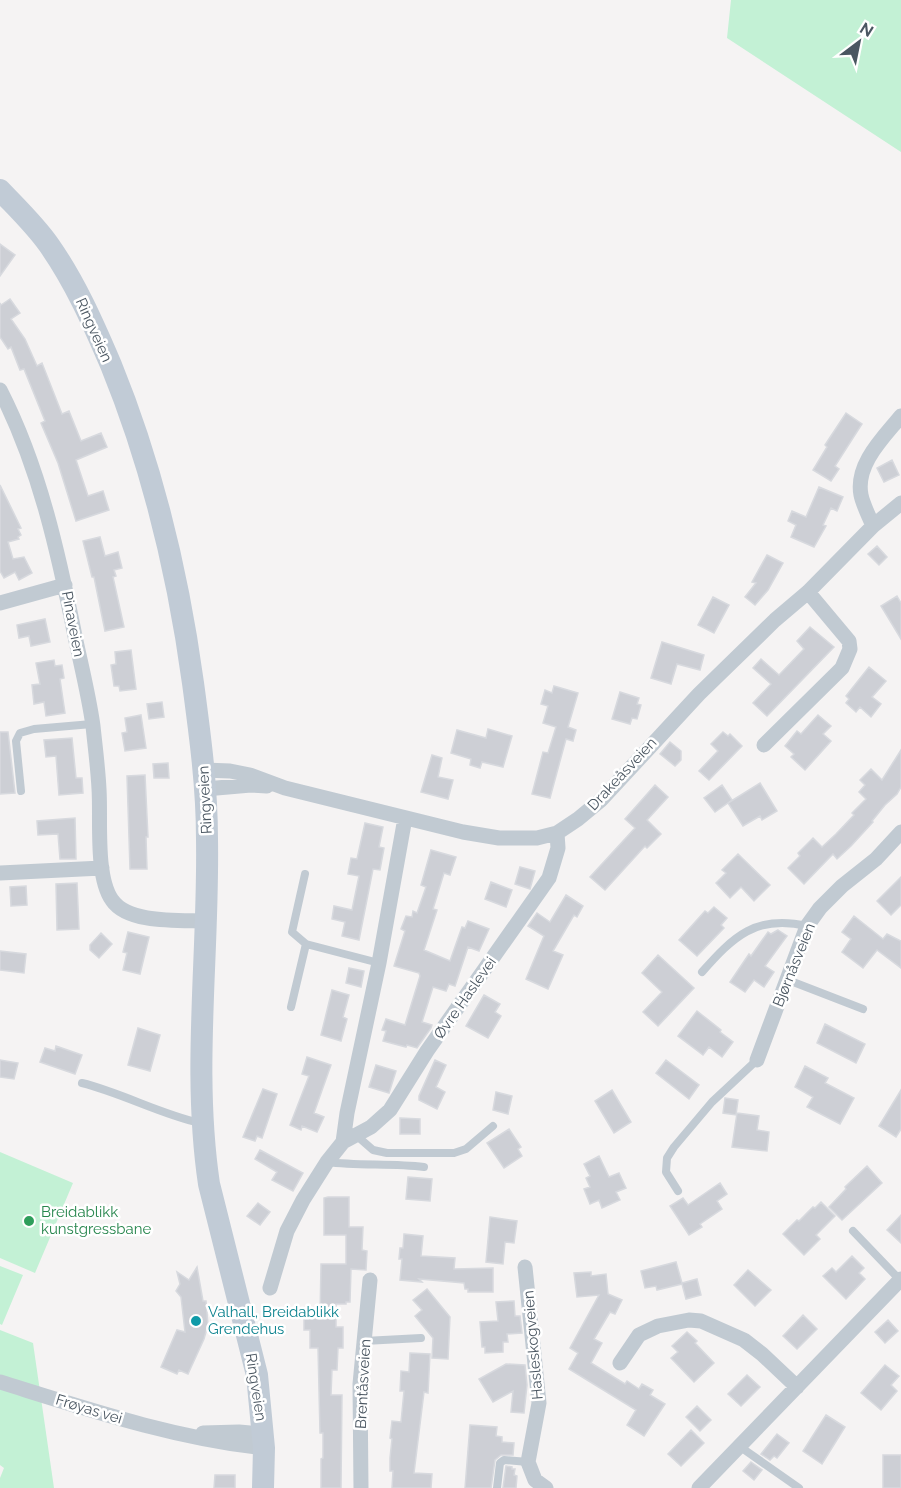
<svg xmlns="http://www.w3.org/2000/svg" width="901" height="1488" viewBox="0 0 901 1488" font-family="Raleway,sans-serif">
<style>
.green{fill:#c3f1d5}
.building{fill:#cdcfd5;stroke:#d7d9de;stroke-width:1.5}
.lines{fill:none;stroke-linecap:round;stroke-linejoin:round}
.lane{stroke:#c1cad2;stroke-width:8}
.street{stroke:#c1cad2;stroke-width:15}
.secondary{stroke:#c1cbd6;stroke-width:22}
.leisure-dot{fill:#2e9e5b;stroke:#fff;stroke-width:2}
.culture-dot{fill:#0f9aa8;stroke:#fff;stroke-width:2}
.labels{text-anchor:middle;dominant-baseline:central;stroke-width:5;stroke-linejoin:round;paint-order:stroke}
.street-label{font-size:15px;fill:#4a5661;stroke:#fff}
.leisure-label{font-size:15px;fill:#27864d;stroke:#fff;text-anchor:start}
.culture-label{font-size:15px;fill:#0d838f;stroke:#fff;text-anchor:start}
</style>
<rect width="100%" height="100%" fill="#f5f3f3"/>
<path class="green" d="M731 0H901V152L727 38Z
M0 1152 73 1183 35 1273 0 1258Z
M0 1266 23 1275 2 1325 0 1324Z
M0 1330 33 1343 54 1488H0V1478L4 1468 0 1465Z"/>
<path class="building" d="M0 244 15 255 0 276Z
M10 299 20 313 11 319 25 339 37 366 42 363 62 414 69 411 81 441 101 433 107 447 76 460 88 496 103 491 109 510 76 521 58 463 41 423 45 421 24 369 20 370 11 347 8 349 0 337V303L1 305Z
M846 413 862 424 835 466 839 469 831 481 813 470 827 447 825 445Z
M892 460 899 475 884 482 877 468Z
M0 485 21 528 18 529 21 535 18 537 19 539 8 542 13 559 24 557 32 573 19 580 15 572 4 578 0 571Z
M819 487 843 497 837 511 831 508 823 525 826 526 814 547 791 537 796 525 788 521 792 511 806 517Z
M100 537 105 556 118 552 122 568 114 570 116 576 113 577 124 627 105 631 94 577H92L83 541Z
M877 546 887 557 879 565 868 554Z
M767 555 783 563 768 590 755 605 745 597 756 583 752 582Z
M897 596 901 603V639L881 606Z
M713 597 729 605 714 633 698 625Z
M45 619 50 642 31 646 29 636 19 638 17 625Z
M810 627 834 647 767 716 753 703 771 684 753 668 761 659 779 675 804 649 797 641Z
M662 642 704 655 700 670 677 664 671 684 651 678Z
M131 650 136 689 120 691 119 686H114L111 665 116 664 115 652Z
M54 660 55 666 62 665 64 678 60 679 65 713 46 716 44 702 34 704 32 685 40 684 36 663Z
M869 667 886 681 872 697 881 704 871 717 860 707 856 712 846 703 849 699 846 696Z
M554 686 578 693 568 727 576 730 573 741 566 739 550 798 532 794 543 752 548 753 556 727 543 723 548 706 541 704 545 690 552 693Z
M620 692 639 698 637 704 641 705 637 719 632 718 630 724 612 719Z
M162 702 164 717 149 719 147 704Z
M141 715 146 748 125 751 122 733 127 732 125 718Z
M818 715 831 726 823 734 831 741 805 770 791 757 794 754 785 746 797 731 801 734Z
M488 729 512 736 503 767 482 762 480 768 470 765 471 759 451 753 457 730 486 738Z
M0 732H8L15 793 0 794Z
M723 732 728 736 730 734 742 746 709 780 699 771 718 751 711 744Z
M72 738 76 778H82L83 793 59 795 56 756 46 757 44 740Z
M670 742 681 751V760L675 766 660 754Z
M901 750V787L897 794 885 805 872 821 873 822 851 846 837 859 833 854 804 884 788 868 800 856 798 853 813 838 822 847 836 834 854 815 852 813 866 799 859 792 865 785 860 780 871 769 882 780Z
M432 755 442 758 438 777 453 780 448 799 421 792Z
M168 763 169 778H154L153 764Z
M145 775 148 837H146L147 869H130L127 776Z
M760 783 777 811 762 820 760 816 743 826 728 803Z
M655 785 668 797 647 820 661 834 647 848 645 846 605 890 590 877 635 828 625 819Z
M722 785 732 800 715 812 704 798Z
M75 818 76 859H60L58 834 38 835 37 821Z
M365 823 383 827 379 847 384 848 380 870 373 869 359 940 342 936 345 922 332 919 334 906 352 910 359 876 348 874 351 858 357 859Z
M431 850 456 857 450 875 444 873 433 909 437 910 424 950 450 961 462 927 465 928 468 921 489 929 479 951 468 947 455 986 449 984 446 991 433 987 422 1022 432 1025 431 1028 417 1048 407 1045 406 1047 383 1041 386 1031 382 1030 386 1019 405 1025 420 976 419 973 394 966 405 931 401 929 406 916 412 917 413 911 417 913 426 887 421 885Z
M738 854 770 885 754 901 741 887 730 898 716 883 726 873 722 870Z
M520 867 535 871 530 889 515 884Z
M901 877V905L891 915 877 901Z
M491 882 512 890 506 907 485 899Z
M77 883 79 929 57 930 56 884Z
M26 886 27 905 11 906 10 887Z
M566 895 583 906 577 917 574 915 553 951 563 955 548 989 526 979 544 936 528 926 537 913 550 922Z
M714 907 727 918 721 925 724 928 697 956 679 940 705 911 708 913Z
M854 916 883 939 887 934 901 941V968L877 950 863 968 842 952 851 939 842 932Z
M778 930 787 936 765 966 774 972 764 987 754 980 745 992 730 982 749 954 751 956 768 932 771 934Z
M128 932 149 937 140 974 123 970 127 953 123 952Z
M101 933 112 944 99 958 90 950V945Z
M0 951 26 954 24 973 0 970Z
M658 955 694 988 658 1026 643 1012 662 992 642 973Z
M349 968 364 971 361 987 346 983Z
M332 990 349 995 343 1017 347 1019 341 1041 321 1035Z
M484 995 500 1004 495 1012 501 1016 488 1038 466 1026Z
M697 1011 721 1030 720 1032 733 1042 722 1057 709 1047 703 1055 678 1036Z
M825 1024 865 1044 856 1063 817 1043Z
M138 1028 160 1035 150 1071 128 1065Z
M56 1046 82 1055 75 1074 40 1062 45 1048 55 1051Z
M307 1057 331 1065 314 1113 324 1117 317 1132 302 1126 301 1130 290 1125 309 1076 302 1074Z
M0 1060 18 1063 14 1079 0 1077Z
M435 1060 446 1065 436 1087 445 1092 437 1109 419 1100V1096Z
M666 1060 699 1085 689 1099 656 1073Z
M376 1065 396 1071 389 1093 369 1087Z
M805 1066 828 1078 825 1083 854 1098 840 1124 807 1107 813 1097 795 1087Z
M263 1089 277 1094 262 1138 257 1136 255 1141 243 1137Z
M612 1090 631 1122 614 1133 595 1101Z
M901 1090V1129L896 1137 879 1126Z
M496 1092 512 1096 508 1114 493 1110Z
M725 1098 738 1100 736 1115 723 1113Z
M737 1113 759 1116 757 1130 769 1132 767 1151 732 1147Z
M400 1118 420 1119V1134H400Z
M509 1129 521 1147 518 1149 522 1156 504 1168 487 1143Z
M260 1150 303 1173 293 1191 272 1180 277 1172 255 1159Z
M599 1156 609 1177 619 1173 626 1188 616 1192 620 1200 602 1208 599 1200 590 1204 584 1189 590 1187 586 1178 590 1176 584 1164Z
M867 1166 882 1183 842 1220 829 1207 846 1189 845 1187Z
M408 1177 432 1179 430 1201 406 1199Z
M720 1183 727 1194 717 1201 722 1209 700 1224 702 1227 689 1235 670 1206 683 1198 688 1205Z
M328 1197H349V1227H363L362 1250 367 1251 366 1270 351 1269 350 1302H346V1304H336V1327H343V1348H338L337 1370H332L331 1395H342L341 1488H321V1459L323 1458V1433H320L318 1348H310V1330H304V1318H320L321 1264H346V1235H324V1198Z
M821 1202 835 1216 816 1235 820 1239 804 1255 783 1234 797 1220 799 1221 813 1207 815 1208Z
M258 1203 270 1212 260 1225 247 1216Z
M901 1215V1243L887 1230Z
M490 1217 517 1221 514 1243 505 1242 503 1264 486 1262Z
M404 1234 423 1236 421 1256 455 1258 454 1269 493 1268V1292H468V1289H465L464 1283 419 1279 422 1282 400 1280 402 1259H399L400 1248H403Z
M852 1256 864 1268 859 1273 865 1279 846 1299 823 1276 832 1268 836 1272Z
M676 1262 682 1283 697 1279 701 1295 686 1299 682 1284 657 1290 656 1286 645 1288 641 1271Z
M197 1267 203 1301H206L208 1325 204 1339 188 1374 179 1370 177 1374 161 1367 177 1330 185 1332 181 1297 176 1291 180 1284 177 1272 189 1280Z
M748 1270 771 1290 755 1306 734 1285Z
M591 1272V1276L606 1274 608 1294 622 1300 615 1314 610 1312 594 1339 602 1343 591 1363 625 1384 627 1381 639 1389 642 1384 653 1390 650 1395 665 1404 644 1436 627 1425 636 1410 569 1369 578 1353 570 1348 599 1295 577 1297 574 1273Z
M427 1289 450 1317 448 1359 432 1358 433 1338 415 1316 422 1310 413 1300Z
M514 1301 515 1316H520L522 1333 507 1334 508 1342H503V1352L485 1353V1347H482L480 1322 498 1321 496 1302Z
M803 1315 817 1329 797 1349 783 1336Z
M888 1320 898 1331 885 1343 875 1332Z
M687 1332 697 1341 695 1343 714 1363 694 1382 671 1358 678 1352 672 1346Z
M410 1353 430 1354 428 1393 424 1392 414 1473 432 1474 431 1488H392L393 1471H390V1458L392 1439 390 1438 392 1421 401 1422 404 1391H400L401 1371 409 1372Z
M506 1364 525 1365 527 1385 524 1413 511 1412 513 1391 493 1402 479 1379Z
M885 1365 899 1376 891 1385 897 1391 881 1410 861 1393Z
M747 1375 760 1387 741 1406 728 1394Z
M697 1406 711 1420 700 1431 686 1417Z
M826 1415 845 1427 822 1464 803 1451Z
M470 1425 497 1427 496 1436 502 1437V1442L514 1443 513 1455H501L495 1460 491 1488H465Z
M691 1430 704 1443 681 1466 668 1454Z
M777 1434 789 1443 777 1458 774 1456 770 1460 761 1454Z
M883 1455H901V1488H883Z
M751 1462 762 1470 754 1480 743 1471Z
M506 1466 512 1467V1469H515L514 1475 517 1476 516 1488H503Z
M215 1475H235V1488H214Z"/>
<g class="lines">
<path class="lane" d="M21 791 16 741 20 733 34 729 92 724
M305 874 292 932 306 944 379 963
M702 972C733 937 756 914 807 926
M788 980 863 1009
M291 1007 306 944
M82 1083C122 1093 160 1114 200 1123
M357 1136 373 1150 387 1153H454L466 1149 493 1126
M327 1162C359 1166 392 1163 424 1167
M678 1191 666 1172 667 1158 674 1147 712 1102 757 1060
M853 1231 900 1280
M364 1341 421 1338
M739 1446 799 1488
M497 1488 500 1463 504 1460 528 1462"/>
<path class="street" d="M0 390C40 468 59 556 76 641 82 669 89 697 93 726 95 746 98 768 99 789 101 818 95 876 112 900 128 924 180 920 206 921
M873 526C869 516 863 505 861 495 855 464 884 437 901 416
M0 603 65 585
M764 745 842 668 850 649 849 641 808 592
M204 770 230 771 250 775 285 788 463 832 499 838H537L557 833 578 819 601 800 699 694 775 620 808 592 873 526 901 503
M205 789 251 785 267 786
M0 873 102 868
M757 1060 807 926 820 908 842 886 876 859 901 832
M343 1142 371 1127 390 1110 427 1051 549 878 558 848 557 833
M525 1267 539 1403 528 1462 535 1480 546 1488
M270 1288 287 1231 303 1200 327 1162 343 1142 347 1113 379 963 405 818
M620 1363 639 1335 658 1326 689 1320 701 1321 744 1340 762 1354 797 1387
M0 1382C87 1409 173 1438 264 1448
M203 1433 239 1432 263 1434
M361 1488 360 1384 370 1280
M699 1488 901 1279"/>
<path class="secondary" d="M0 190C17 208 35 225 49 245 75 282 93 323 111 365 153 468 178 573 193 683 200 735 207 787 207 839 209 954 192 1070 209 1184L257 1375 264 1448 263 1488"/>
</g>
<circle class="leisure-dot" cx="29" cy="1221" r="6"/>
<circle class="culture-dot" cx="196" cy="1321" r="6"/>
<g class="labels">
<g class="street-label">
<text transform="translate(94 330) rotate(66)">Ringveien</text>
<text transform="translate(73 624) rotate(79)">Pinaveien</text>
<text transform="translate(622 774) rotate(-47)">Drakeåsveien</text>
<text transform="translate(205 800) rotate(-93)">Ringveien</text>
<text transform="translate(794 965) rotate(-68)">Bjørnåsveien</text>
<text transform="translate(465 998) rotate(-55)">Øvre Haslevei</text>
<text transform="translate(533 1345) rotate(-95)">Hasleskogveien</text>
<text transform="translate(363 1384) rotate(-87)">Brentåsveien</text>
<text transform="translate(256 1387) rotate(81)">Ringveien</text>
<text transform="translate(89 1409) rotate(17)">Frøyas vei</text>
</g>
<g class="leisure-label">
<text x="41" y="1212">Breidablikk<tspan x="41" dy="17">kunstgressbane</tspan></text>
</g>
<g class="culture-label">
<text x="208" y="1312">Valhall, Breidablikk<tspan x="208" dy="17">Grendehus</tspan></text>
</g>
</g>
<g transform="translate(859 42) rotate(32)" stroke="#ffffff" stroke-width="4.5" paint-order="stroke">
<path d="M0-4.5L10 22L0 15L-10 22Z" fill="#4a5661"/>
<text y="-9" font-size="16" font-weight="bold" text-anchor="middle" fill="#4a5661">N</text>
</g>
</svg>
